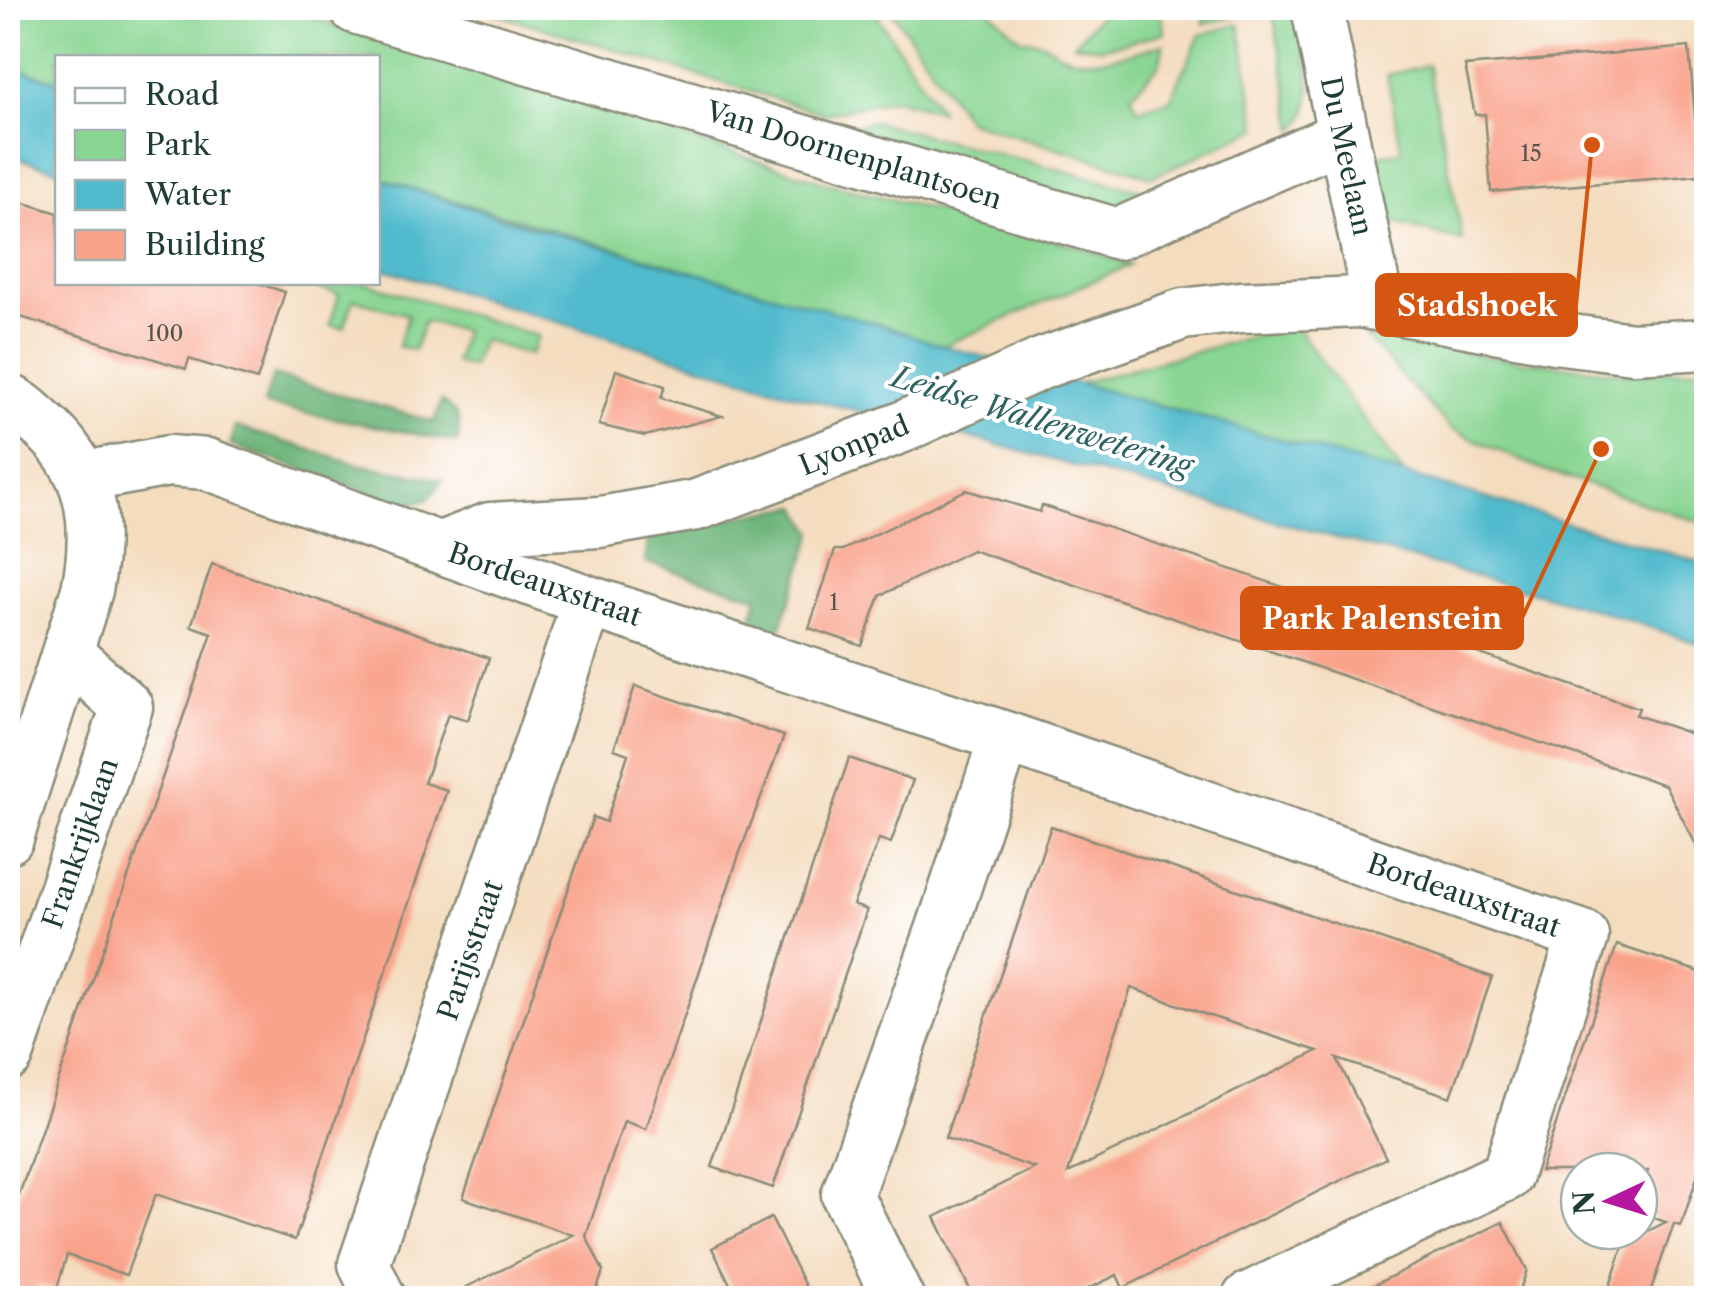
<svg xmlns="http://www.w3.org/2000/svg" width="1714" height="1306" viewBox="0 0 1714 1306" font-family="'Libre Caslon Text',serif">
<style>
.green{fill:#89d592;stroke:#548963;stroke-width:2.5}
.forest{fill:#6eb67c;stroke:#467a58;stroke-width:2.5}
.water{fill:#51bbcd;stroke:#387c80;stroke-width:2.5}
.building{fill:#f9a38b;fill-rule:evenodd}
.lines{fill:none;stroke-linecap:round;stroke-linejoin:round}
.minor-casing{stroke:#8a8c79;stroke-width:55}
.minor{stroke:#fff;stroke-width:50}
.labels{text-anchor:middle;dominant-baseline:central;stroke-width:8;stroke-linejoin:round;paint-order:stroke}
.number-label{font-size:22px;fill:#56564a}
.street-label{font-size:28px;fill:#1f3d34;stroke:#fff}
.water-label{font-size:30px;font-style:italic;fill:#2e6362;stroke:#fff}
.leader{fill:none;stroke:#d45610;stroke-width:4}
.callout-dot{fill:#d45610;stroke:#fff;stroke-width:4}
.callout{fill:#d45610;stroke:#d45610;stroke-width:4}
.callout-label{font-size:30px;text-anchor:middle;font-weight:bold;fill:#fff}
</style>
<rect width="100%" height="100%" fill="#fff"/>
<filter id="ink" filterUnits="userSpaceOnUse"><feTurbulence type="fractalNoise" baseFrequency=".01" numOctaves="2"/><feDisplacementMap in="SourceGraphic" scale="20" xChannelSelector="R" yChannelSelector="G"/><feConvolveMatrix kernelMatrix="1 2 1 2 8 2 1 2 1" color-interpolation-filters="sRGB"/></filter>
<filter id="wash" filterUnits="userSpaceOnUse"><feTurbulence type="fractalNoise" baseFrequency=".0048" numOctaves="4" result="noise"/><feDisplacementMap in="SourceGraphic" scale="40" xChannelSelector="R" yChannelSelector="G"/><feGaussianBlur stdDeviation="2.25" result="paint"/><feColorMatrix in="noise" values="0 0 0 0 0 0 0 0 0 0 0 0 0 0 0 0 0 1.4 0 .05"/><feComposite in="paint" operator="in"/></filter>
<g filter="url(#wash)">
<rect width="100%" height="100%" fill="#f4dcbe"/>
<path class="green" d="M8 8H283L827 183 1077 246 1130 265 943 346 378 178V58H58L57 81 8 66Z
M478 8H872L940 111 894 99 825 114Z
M890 8H987L1022 40C1047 38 1047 50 1067 56 1099 67 1133 52 1164 44L1159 65 1131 95 1138 110 1170 100 1200 35 1239 24 1258 128 1153 177 968 121Z
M1106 8H1159L1165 33 1101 48 1074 44Z
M1204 8H1233L1235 17 1204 24Z
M1272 8H1294C1301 43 1325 101 1295 130Z
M1428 65 1463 241 1380 219 1369 157 1402 151 1387 75Z
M871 121 1151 193 1107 211 842 132Z
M366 282V283L538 336 530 355 482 340 471 367 455 363 463 331 424 321 414 350 398 346 408 315 354 299 344 328 330 325 339 294 302 284Z
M1295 325 1404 474 1079 383Z
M1366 337H1405L1476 355 1635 374 1706 367V524L1541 469 1451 429Z"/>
<path class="forest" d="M273 375 434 422 441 401C460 414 461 420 457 442L264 405Z
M236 427 357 464 443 480 427 500 406 505 230 445Z
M798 506 814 533 773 649 753 642 750 625 758 597 645 562 649 532Z"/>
<path class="water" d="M8 66 57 81V170L8 155Z
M378 178 516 222 882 325 930 342 1404 474 1706 564V646L1595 609 991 443 810 399 378 267Z"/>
<g id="blocks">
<path class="building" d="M1689 47 1700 175 1491 192 1485 114 1475 115 1465 66Z
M8 198 58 213V282H254L285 292 257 380 189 359 186 369 8 313Z
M616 370 665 386 661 398 722 416 645 436 599 425Z
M966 490 1040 512 1042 505 1639 708 1636 715 1706 739V864L1665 785 972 550 880 596 862 646 809 628 835 550H843Z
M212 564 489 658 468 720 448 714 424 783 447 790 295 1240 156 1194 126 1275 67 1255 56 1291 38 1285 33 1298H8V1227L212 633 191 626Z
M635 686 784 736 739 855 646 1129 624 1121 586 1236 603 1271 594 1298H444L573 1235 463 1198 593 817 606 822 628 754 614 749Z
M849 758 913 780 891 843 879 839 853 905 867 910 773 1188 712 1167Z
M1051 826 1492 977 1451 1097 1337 1059 1386 1158 1123 1288 1117 1275 1069 1298H974L935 1217 1035 1168 945 1138ZM1131 988 1207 1015 1318 1051 1068 1173Z
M1617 945 1706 974V1150L1681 1226 1674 1224 1648 1298H1606L1624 1243 1666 1222 1639 1213V1199L1648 1171H1540Z
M771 1218 811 1298H737L712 1248Z
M1503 1222 1527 1270 1517 1298H1347Z"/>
</g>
</g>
<g filter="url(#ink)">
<use href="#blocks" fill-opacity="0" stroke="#8a8c79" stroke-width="2.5"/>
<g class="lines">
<defs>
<path id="minor" d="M355 8 1118 234 1342 136
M1317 8 1378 304
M8 399C20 404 29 413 39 422 94 467 100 524 87 590L8 838
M84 477 169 461 207 464 588 601 1005 737 1583 936 1507 1175 1248 1298
M441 547 490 528 600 522 697 505 900 428 1043 363 1183 314 1241 307 1359 302 1554 338 1633 348 1706 344
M8 1055 127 707 67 653
M380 1298 364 1264 588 601
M898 1298 847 1195 941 931 1005 737"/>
</defs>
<use href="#minor" class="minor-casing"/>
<use href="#minor" class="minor"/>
</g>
</g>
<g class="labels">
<g class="number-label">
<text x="1531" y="153">15</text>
<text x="165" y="333">100</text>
<text x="834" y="602">1</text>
</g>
<g class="street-label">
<text transform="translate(854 155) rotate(17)">Van Doornenplantsoen</text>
<text transform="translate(1347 156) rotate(78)">Du Meelaan</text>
<text transform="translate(854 445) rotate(-22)">Lyonpad</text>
<text transform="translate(545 584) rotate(19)">Bordeauxstraat</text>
<text transform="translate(80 843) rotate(-71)">Frankrijklaan</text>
<text transform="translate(1464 895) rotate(19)">Bordeauxstraat</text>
<text transform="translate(470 950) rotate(-71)">Parijsstraat</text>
</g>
<g class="water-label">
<text transform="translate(1042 421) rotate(17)">Leidse Wallenwetering</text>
</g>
</g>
<path class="leader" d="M1592 145L1576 305M1601 449L1522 618"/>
<g class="callout-dot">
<circle cx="1592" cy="145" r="10"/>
<circle cx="1601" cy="449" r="10"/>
</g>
<g class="callout">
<rect x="1377" y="275" width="199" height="60" rx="10"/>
<rect x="1242" y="588" width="280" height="60" rx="10"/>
</g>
<g class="callout-label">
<text x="1477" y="316">Stadshoek</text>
<text x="1382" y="629">Park Palenstein</text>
</g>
<rect width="1714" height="1306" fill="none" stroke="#fff" stroke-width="40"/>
<rect x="55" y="55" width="325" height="230" fill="#ffffff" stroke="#a5b1ae" stroke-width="2.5"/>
<rect x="75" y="88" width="50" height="15" fill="#ffffff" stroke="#a5b1ae" stroke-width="2.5"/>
<text x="145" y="105" font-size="30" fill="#1f3d34">Road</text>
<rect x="75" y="130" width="50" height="30" fill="#89d592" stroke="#a5b1ae" stroke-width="2.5"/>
<text x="145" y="155" font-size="30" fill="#1f3d34">Park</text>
<rect x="75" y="180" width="50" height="30" fill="#51bbcd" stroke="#a5b1ae" stroke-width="2.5"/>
<text x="145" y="205" font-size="30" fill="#1f3d34">Water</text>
<rect x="75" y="230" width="50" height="30" fill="#f9a38b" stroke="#a5b1ae" stroke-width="2.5"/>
<text x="145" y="255" font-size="30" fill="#1f3d34">Building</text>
<g transform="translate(1609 1201) rotate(266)"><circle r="48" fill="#ffffff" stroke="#a5b1ae" stroke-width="2.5"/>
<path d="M0-8L18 38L0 25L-18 38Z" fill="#b5179e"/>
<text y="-15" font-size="28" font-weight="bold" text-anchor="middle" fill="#1f3d34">N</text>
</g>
</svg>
